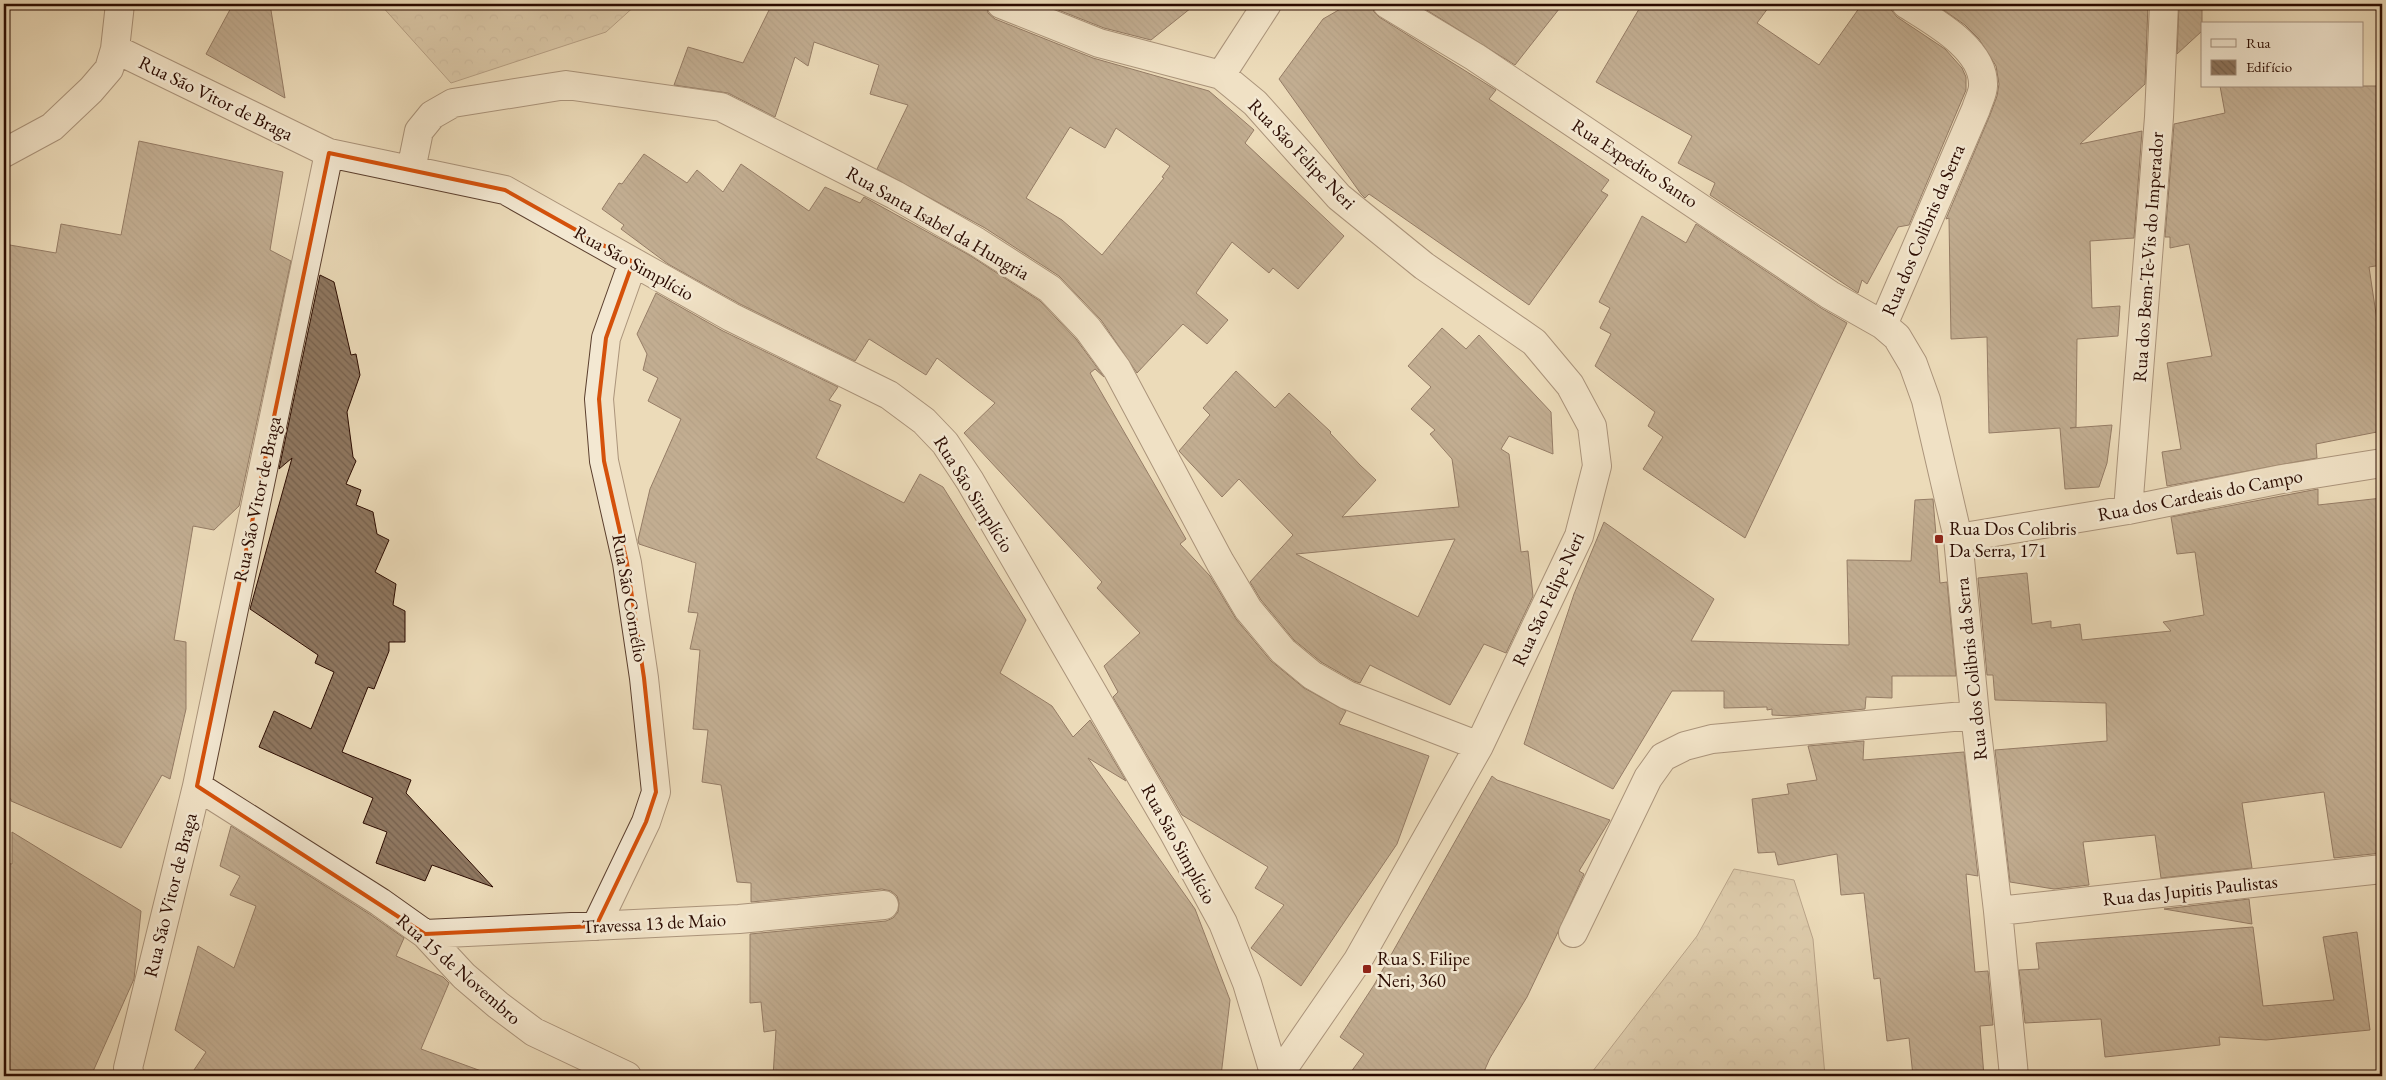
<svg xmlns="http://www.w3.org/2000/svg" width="2386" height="1080" viewBox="0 0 2386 1080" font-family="'EB Garamond',serif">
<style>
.forest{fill:url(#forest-crowns);stroke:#7b624d}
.building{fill:url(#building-back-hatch);stroke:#2b0b00;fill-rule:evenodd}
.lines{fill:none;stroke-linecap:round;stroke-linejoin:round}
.minor-casing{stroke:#5b3f2e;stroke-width:30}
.minor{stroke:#f3e8d2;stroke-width:28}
.marked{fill:none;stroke:#d5510b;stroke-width:4;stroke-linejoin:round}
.poi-dot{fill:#8f2418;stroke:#f3e8d2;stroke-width:2}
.labels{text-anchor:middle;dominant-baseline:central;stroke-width:5;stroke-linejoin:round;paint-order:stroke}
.street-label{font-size:19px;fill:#2b0b00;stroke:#f3e8d2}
.poi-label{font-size:19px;fill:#2b0b00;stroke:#f3e8d2;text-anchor:start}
</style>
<defs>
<pattern id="forest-crowns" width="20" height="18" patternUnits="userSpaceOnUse" patternTransform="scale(1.25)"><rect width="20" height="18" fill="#cbb89a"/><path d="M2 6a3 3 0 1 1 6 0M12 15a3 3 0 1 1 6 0" fill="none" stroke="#ae9d83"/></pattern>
<pattern id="building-back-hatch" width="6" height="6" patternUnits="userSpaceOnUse" patternTransform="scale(1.25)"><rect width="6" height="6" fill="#8f7760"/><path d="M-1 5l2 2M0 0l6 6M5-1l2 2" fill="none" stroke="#75604d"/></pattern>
</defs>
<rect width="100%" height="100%" fill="#ecdbb9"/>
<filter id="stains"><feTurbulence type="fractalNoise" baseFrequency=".004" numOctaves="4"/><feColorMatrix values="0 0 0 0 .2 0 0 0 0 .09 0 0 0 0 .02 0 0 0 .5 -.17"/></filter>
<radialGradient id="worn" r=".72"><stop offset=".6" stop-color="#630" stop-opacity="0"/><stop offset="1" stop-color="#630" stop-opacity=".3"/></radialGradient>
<path class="forest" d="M380 4H637L606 32 451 83Z
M1734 869 1794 880 1813 939 1825 1076H1589L1697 936Z"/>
<path class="building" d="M233 4H270L285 98 206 54Z
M772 4H986L988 13 995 19 1093 58 1209 91 1254 130 1245 143 1344 236 1298 289 1273 268 1269 273 1232 242 1196 293 1228 320 1207 344 1183 324 1137 373 1101 320 1059 276 985 228 877 169 908 105 870 94 879 65 814 42 808 66 795 57 775 117 728 93 674 85 688 47 743 63ZM1070 127 1105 148 1116 128 1170 166 1162 177 1164 178 1102 255 1062 220 1026 198Z
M1043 4H1196L1151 40 1104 28Z
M1349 4H1371L1374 12 1379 17 1496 90 1489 99 1609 180 1601 191 1608 195 1529 305 1369 194 1365 198 1361 194 1279 79 1323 19Z
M1417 4H1563L1515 65Z
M1642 4H1771L1757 23 1819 65 1862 4H1890L1892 11 1897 17 1945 49 1962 68 1966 77V90L1909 225 1898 227 1867 284 1862 280 1858 293 1710 195 1715 183 1678 163 1692 136 1596 82Z
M1935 4H2148L2145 84 2080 144 2142 131 2134 238 2090 241 2092 308 2120 306 2118 336 2077 339 2076 427 2070 428 2112 425 2107 463 2099 487 2065 489 2060 428 1989 433 1987 337 1951 339 1949 218 1946 219 1990 115 1997 96 1999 84 1996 66 1979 39 1965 25Z
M2179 4H2202V31L2177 54Z
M2220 86H2382V265L2369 267 2379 334H2382V431L2316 444 2317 458 2167 486 2162 452 2181 449 2167 363 2212 356 2189 244 2170 248V237H2165L2174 124 2225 113Z
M139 141 283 172 270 250 291 261 239 506 214 530 193 526 174 640 186 642V709L170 779 162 775 121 848 11 801V799L4 797V244L56 253 61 224 121 235Z
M644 154 687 183 697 170 723 192 741 164 809 211 825 187 860 203 864 197 969 255 1040 301 1076 339 1104 377 1095 369 1090 373 1186 539 1180 544 1210 576 1236 619 1271 661 1304 688 1346 711 1339 724 1429 756 1397 844 1301 986 1251 948 1284 905 1255 888 1268 867 1182 815 1113 697 1118 692 1104 666 1140 633 1097 588 1102 582 964 433 995 403 937 358 926 375 869 339 855 361 738 303 668 264 621 229 624 225 602 209 619 183 622 184Z
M1642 216 1686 243 1696 224 1821 308 1847 323 1745 538 1643 469 1663 437 1648 426 1655 412 1595 366 1611 334 1600 328 1610 308 1599 302Z
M320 275 334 282 351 355 356 354 360 375 347 412 353 457 356 461 346 484 361 490 356 505 373 512 377 534 389 540 375 572 396 584 393 605 405 611V642H389V651L374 689 368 687 342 752 411 780 406 793 493 887 432 865 425 881 376 863 387 832 363 823 373 798 259 747 274 711 311 729 334 672 315 663 318 655 250 609 292 458 279 469Z
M656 293 723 331 838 387 829 400 841 405 816 458 904 503 920 474 943 487 1026 620 1000 673 1052 706 1073 737 1090 720 1126 781 1088 758 1195 909 1230 1000 1221 1076H773L776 1030 764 1032 761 1002 750 1003V934L886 921 893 918 898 912 899 903 897 896 891 891 882 889 751 902V883L737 882 721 785 702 782 708 730 693 729 700 650 690 649 698 613 688 612 696 563 639 544 638 540 650 489 681 419 648 401 658 378 643 370 647 354 637 334Z
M1442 328 1466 349 1479 335 1551 412 1553 454 1509 436 1501 449 1509 454 1521 552 1528 551 1533 596 1506 653 1484 644 1450 705 1370 665 1360 683 1354 681 1321 662 1294 640 1261 600 1250 582 1293 535 1239 479 1222 497 1179 451 1210 415 1203 408 1236 371 1275 408 1289 393 1331 432 1330 433 1360 465 1376 480 1342 517 1459 507 1452 459 1430 434 1435 430 1411 409 1431 387 1408 366ZM1455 539 1418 617 1296 554Z
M2318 489V505L2382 498V853L2334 858 2324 792 2242 803 2252 868 2161 878 2155 835 2083 842 2089 885 2054 889 2010 882 1995 750 2107 741 2106 703 1995 700 1993 675H1987L1978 578 2027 573 2032 624 2051 621V628L2080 624 2082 640 2171 631 2163 622 2204 615 2195 552 2177 554 2171 517Z
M1933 499 1940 583 1947 582 1956 676H1892V698L1866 697 1865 709 1791 716 1772 715V709L1767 710V707L1724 708V691H1672L1613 789 1524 744 1574 594 1604 522 1714 599 1691 641 1849 645 1847 560 1911 561 1915 500Z
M1864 741 1863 760 1964 752 1978 876 1966 874 1975 972 1988 971 1993 1025 1980 1026 1984 1076H1913L1909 1038 1887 1041 1880 978 1874 979 1864 893 1841 895 1837 854 1778 865 1775 852 1758 853 1752 799 1789 794 1787 784 1817 780 1808 746Z
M1492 776 1497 780 1610 820 1579 871 1584 874 1558 932 1527 997 1490 1058 1482 1076H1348L1364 1054 1340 1037 1374 985Z
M231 826 371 915 404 938 396 956 443 977 449 983 421 1049 484 1072V1076H190L206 1052 175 1030 198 946 234 968 256 906 230 895 240 876 220 866Z
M12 832 141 911 134 979 91 1076H4V863L12 864Z
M2249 899 2252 924 2164 909Z
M2253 927 2263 1006 2334 1000 2323 937 2357 932 2370 1030 2266 1040 2219 1037 2220 1045 2105 1057 2101 1019 2025 1023 2019 970 2039 969 2036 943Z"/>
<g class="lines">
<defs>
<path id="minor" d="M1001 4 1099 43 1221 75 1255 103 1339 197 1424 266 1534 342 1570 385 1592 426 1597 466 1579 536 1479 746 1358 960 1278 1076
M1387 4 1475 57 1830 295 1883 325 1897 337 1913 364 1926 400 1958 538 1975 715 1998 911 2014 1076
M115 49 329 153 197 786 128 1068 130 1076
M1221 75 1267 4
M4 153 52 127 91 90 109 69 115 49 120 4
M329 153 505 190 731 317 889 395 924 421 945 443 970 481 1174 833 1223 923 1247 983 1275 1076
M411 170 419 131 432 115 453 103 566 85 721 107 895 195 977 242 1050 289 1088 329 1117 369 1220 562 1248 609 1283 651 1312 675 1347 695 1479 746
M1883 325 1976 109C1978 102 1983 93 1983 86 1985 49 1933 21 1906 4
M2128 510 2159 117 2164 4
M1958 538 2128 510 2282 479 2382 463
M197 786 380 902 425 934 464 976 498 1005 534 1032 627 1076
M1998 911 2382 869
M596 926 646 822 656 792 644 678 627 563 604 461 599 399 606 338 633 262
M1573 933 1648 778 1663 757 1685 746 1712 739 1975 715
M425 934 739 919 884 905"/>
</defs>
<use href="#minor" class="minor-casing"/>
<use href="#minor" class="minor"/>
</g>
<path d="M0 0H2386V1080H0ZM329 153 505 190 633 262 606 338 599 399 604 461 627 563 644 678 656 792 646 822 596 926 425 934 197 786Z" fill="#ecdbb9" fill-opacity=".55" fill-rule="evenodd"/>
<path class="marked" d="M329 153 505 190 633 262 606 338 599 399 604 461 627 563 644 678 656 792 646 822 596 926 425 934 197 786Z"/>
<g class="poi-dot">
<rect x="1934" y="534" width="10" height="10" rx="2.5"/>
<rect x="1362" y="964" width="10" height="10" rx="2.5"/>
</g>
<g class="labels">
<g class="street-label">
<text transform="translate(216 98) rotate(26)">Rua São Vitor de Braga</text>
<text transform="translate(1302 154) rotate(46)">Rua São Felipe Neri</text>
<text transform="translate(1635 163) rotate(33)">Rua Expedito Santo</text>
<text transform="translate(938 223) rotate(30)">Rua Santa Isabel da Hungria</text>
<text transform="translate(1923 230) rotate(-67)">Rua dos Colibris da Serra</text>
<text transform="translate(2148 257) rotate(-86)">Rua dos Bem-Te-Vis do Imperador</text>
<text transform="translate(634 263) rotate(29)">Rua São Simplício</text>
<text transform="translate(974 494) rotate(58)">Rua São Simplício</text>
<text transform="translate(2200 495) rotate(-11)">Rua dos Cardeais do Campo</text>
<text transform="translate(257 499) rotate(-78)">Rua São Vitor de Braga</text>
<text transform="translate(630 598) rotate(80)">Rua São Cornélio</text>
<text transform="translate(1548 599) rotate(-65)">Rua São Felipe Neri</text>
<text transform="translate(1971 669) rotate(-96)">Rua dos Colibris da Serra</text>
<text transform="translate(1179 844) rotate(61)">Rua São Simplício</text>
<text transform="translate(2190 890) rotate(-6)">Rua das Jupitis Paulistas</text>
<text transform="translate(170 895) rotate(-76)">Rua São Vitor de Braga</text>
<text transform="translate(654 923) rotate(-3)">Travessa 13 de Maio</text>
<text transform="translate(459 969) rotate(41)">Rua 15 de Novembro</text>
</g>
<g class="poi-label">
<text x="1949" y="528">Rua Dos Colibris<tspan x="1949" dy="22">Da Serra, 171</tspan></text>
<text x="1377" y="958">Rua S. Filipe<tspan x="1377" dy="22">Neri, 360</tspan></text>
</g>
</g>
<rect width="2386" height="1080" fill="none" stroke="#ecdbb9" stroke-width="20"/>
<rect x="5" y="5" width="2376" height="1070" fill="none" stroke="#2b0b00" stroke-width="2.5"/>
<rect x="10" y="10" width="2366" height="1060" fill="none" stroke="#2b0b00"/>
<rect x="2201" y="22" width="162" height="65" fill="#f3e8d2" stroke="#a3907e"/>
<rect x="2211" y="39" width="25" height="8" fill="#f3e8d2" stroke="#a3907e"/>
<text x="2246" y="48" font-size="15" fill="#2b0b00">Rua</text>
<rect x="2211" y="60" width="25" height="15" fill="url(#building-back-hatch)" stroke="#a3907e"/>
<text x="2246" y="72" font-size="15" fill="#2b0b00">Edifício</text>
<rect width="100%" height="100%" filter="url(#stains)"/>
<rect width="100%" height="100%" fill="url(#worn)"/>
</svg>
